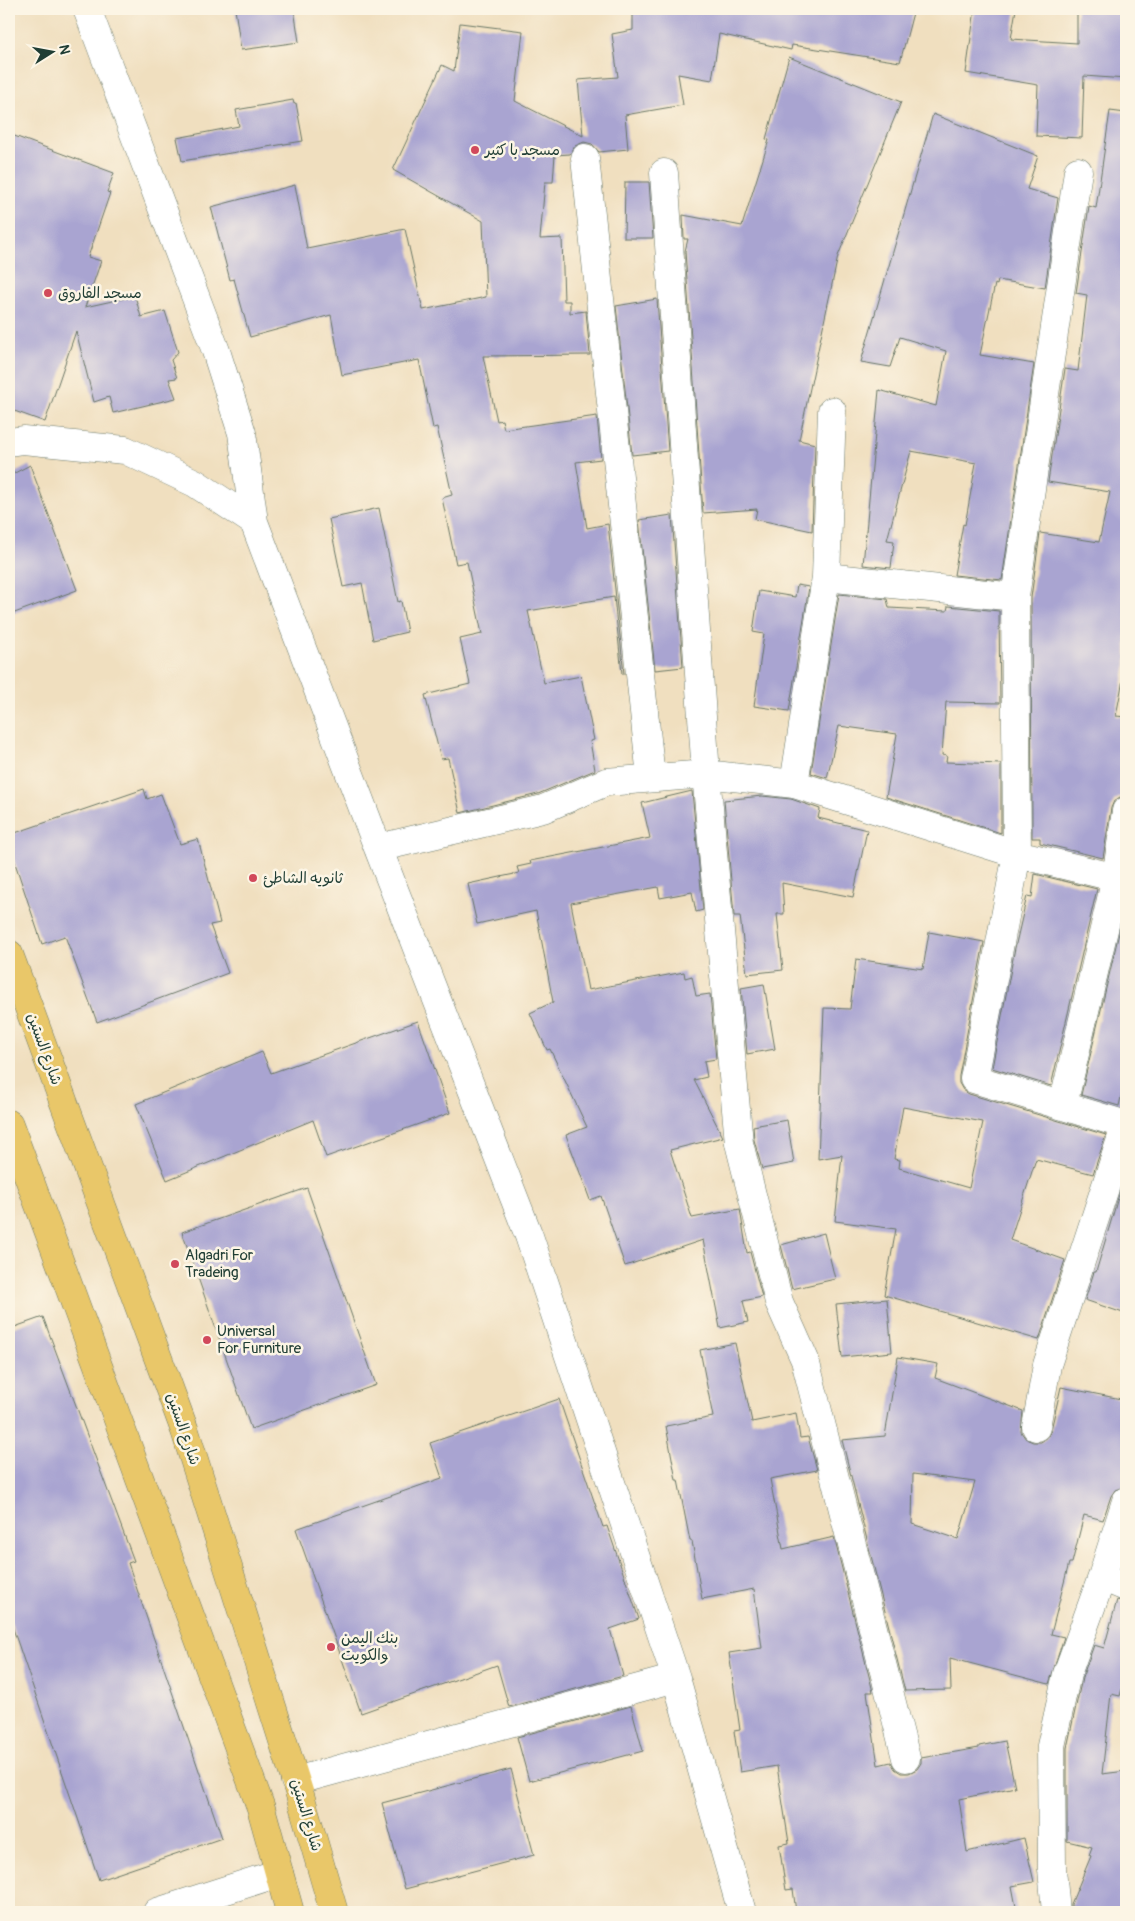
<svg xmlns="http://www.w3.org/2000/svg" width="1135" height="1921" viewBox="0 0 1135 1921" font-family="Pangolin,'Playpen Sans Arabic',sans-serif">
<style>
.building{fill:#a9a4d1;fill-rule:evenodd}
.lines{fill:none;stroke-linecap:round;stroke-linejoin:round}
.minor-casing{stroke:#687665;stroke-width:29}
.highway-casing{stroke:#687665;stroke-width:29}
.minor{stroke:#fff;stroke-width:28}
.highway{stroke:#e9c769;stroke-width:28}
.poi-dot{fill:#d1495b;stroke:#fcf5e5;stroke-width:2}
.labels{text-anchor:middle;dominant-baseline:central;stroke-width:5;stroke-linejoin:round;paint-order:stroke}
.poi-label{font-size:15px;fill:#1f3d34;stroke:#fcf5e5;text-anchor:start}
.street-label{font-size:15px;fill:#1f3d34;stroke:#fcf5e5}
</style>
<rect width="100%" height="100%" fill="#fcf5e5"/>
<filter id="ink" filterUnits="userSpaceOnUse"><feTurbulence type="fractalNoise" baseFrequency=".02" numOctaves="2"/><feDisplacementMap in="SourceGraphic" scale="10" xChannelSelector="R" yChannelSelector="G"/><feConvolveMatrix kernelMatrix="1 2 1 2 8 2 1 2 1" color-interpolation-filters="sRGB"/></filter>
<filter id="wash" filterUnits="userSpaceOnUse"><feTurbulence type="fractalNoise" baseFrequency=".0096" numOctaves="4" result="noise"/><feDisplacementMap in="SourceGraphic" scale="20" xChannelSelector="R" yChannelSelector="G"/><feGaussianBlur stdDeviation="1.12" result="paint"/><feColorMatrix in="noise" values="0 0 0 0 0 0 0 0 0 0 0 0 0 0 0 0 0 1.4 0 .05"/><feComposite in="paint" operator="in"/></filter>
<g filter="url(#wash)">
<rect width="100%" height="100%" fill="#f0dfbf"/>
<g id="blocks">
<path class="building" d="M235 9H294L299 42 241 50Z
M633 9H914L900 62 792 45 791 50 719 34 712 80 678 74 683 105 625 115 628 149 599 152 592 144 584 142 575 146 570 154 555 155 553 182H545L540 239 562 238 564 301H570V313L586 311 590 355 483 356 497 421 502 420 504 429 597 416 601 459 576 462 587 528 608 524 624 674H622L614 597 528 611 544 683 581 676 594 740 590 741 595 770 538 794 460 813 448 758 441 759 425 695 470 684 460 639 482 634 467 562 456 564 442 498 452 495 437 427 433 428 419 360 342 375 331 315 250 337 234 279 230 280 211 207 295 185 307 249 405 229 423 310 486 297 483 221 393 170 442 65 454 71 460 23 523 31 515 101 583 136 578 80 618 77 612 34 633 30Z
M975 9H1016L1011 39 1077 43V9H1126V79L1084 76 1082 138 1036 136 1038 85 966 73Z
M789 57 901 102 838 256 799 440 815 444 812 531 755 519 757 509 703 513 685 251 688 239H684L683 215 742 226 769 140 766 139Z
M293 100 294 104 296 103 303 141 182 161 177 138 239 126 236 110Z
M1110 111 1126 113V664L1116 716 1126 717V796L1120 797 1114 801 1111 808 1103 858 1040 843V838H1032L1031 598 1040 533 1099 542 1110 492 1048 482 1065 369 1078 371 1087 295 1076 293 1089 206 1096 208Z
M933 114 1038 156 1027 189 1058 198 1045 288 998 280 997 285 995 284 980 355 1034 364 1002 580 954 575 963 524 965 525 976 463 911 451 887 540 894 541 891 568 863 565 879 390 936 406 946 351 900 337 890 367 861 362Z
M9 134 114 173 107 192 110 193 88 257 101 261 85 307 135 296 141 317 165 311 178 352 171 360 177 378 169 379 176 398 113 413 109 397 94 402 76 331 45 422 9 409Z
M625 182H649L653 238H624Z
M657 299 668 451 632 455 616 306Z
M30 465 77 590 9 615V476Z
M379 508 398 602 401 601 407 632 373 640 362 583 343 587 329 519Z
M672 515 683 667 655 670 639 520Z
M797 585 809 587 789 711 754 706 764 634 753 632 759 591 795 597Z
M839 594 887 599 889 608 947 611 948 606 999 611 1000 703 946 702 942 755 947 756 946 762 1001 764V833L886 797 897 734 839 726 827 778 811 773Z
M144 789 147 799 161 794 180 844 198 839 220 923 210 925 228 973 97 1022 65 936 42 944 9 845V835Z
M692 791 703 910 696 912 692 892 660 898 658 887 571 903 588 990 684 972 685 978 692 976 696 996 710 994 716 1059 704 1061 707 1077 694 1080 723 1137 670 1150 692 1218 740 1209 747 1253 750 1252 762 1297 743 1301 748 1322 720 1328 703 1240 625 1266 601 1196 590 1200 566 1135 587 1127 550 1049 547 1050 530 1013 553 1002 536 911 477 924 468 884 519 873 517 867 531 864 530 861 650 838 642 803Z
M762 796 791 799 820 809 818 818 867 830 853 897 782 883 784 914H777L783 970 747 974 740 916H734L724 800Z
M1035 874 1097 889 1051 1086 992 1068 1015 948 1027 896 1032 897Z
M1126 903V1075L1119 1106 1081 1095Z
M929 932 984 942 959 1076V1083L963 1090 969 1094 1106 1135 1093 1174 1036 1159 1010 1240 1065 1260 1039 1340 884 1295 896 1229 835 1221 842 1155 818 1159 824 1008 850 1009 856 959 923 969ZM903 1107 983 1122 969 1188 899 1168 900 1160 894 1159Z
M764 984 775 1049 747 1054 741 988Z
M418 1021 450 1113 326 1157 313 1120 167 1180 136 1104 262 1052 271 1073Z
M787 1120 794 1163 762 1169 754 1140 753 1126Z
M307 1188 376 1385 251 1429 182 1232Z
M1120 1191 1126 1192V1314L1085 1300 1094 1272H1096Z
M824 1233 835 1279 792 1289 781 1245Z
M887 1299 892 1352 842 1357 836 1304Z
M43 1317 134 1561 128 1563 222 1838 99 1880 9 1617V1329Z
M735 1343 752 1422 796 1413 800 1438 808 1437 817 1470 770 1479 783 1549 834 1537 873 1692H867L878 1765 891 1762 895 1769 901 1773H909L917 1769 921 1763V1758L979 1748V1746L1005 1741 1015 1787 959 1799 967 1852 1024 1838 1034 1882 1012 1886 1017 1912H796L793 1889 786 1890 779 1845 789 1843 777 1766 740 1772 734 1731 740 1730 729 1653 762 1648 754 1589 702 1599 692 1541H690L678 1480H676L666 1426 713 1417 700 1350Z
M898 1357 938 1364 935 1378 1023 1411 1021 1432 1026 1439 1033 1442H1041L1048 1437 1051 1430 1061 1387 1126 1400V1486L1115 1490 1111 1496 1103 1520 1084 1515 1072 1563H1069L1051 1634 1064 1637 1049 1684 950 1658 951 1690 905 1691 842 1440 885 1436ZM913 1474 975 1482 958 1539 912 1524Z
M559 1399 603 1527 607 1526 639 1619 610 1629 623 1676 509 1707 497 1665 361 1713 296 1529 442 1478 430 1443Z
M1117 1600 1126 1602V1674L1120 1696 1111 1694 1102 1774 1126 1771V1912H1071V1904L1091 1856 1089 1855 1092 1847 1067 1841V1748L1082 1678 1094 1645 1104 1648Z
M631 1706 643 1751 529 1781 517 1737Z
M511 1769 534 1855 405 1889 382 1803Z"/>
</g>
</g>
<g filter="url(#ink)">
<use href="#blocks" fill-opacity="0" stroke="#687665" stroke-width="1"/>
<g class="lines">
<defs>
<path id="minor" d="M87 9 216 351 242 433 254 522
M585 158 651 777
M1078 171 1015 597 1017 854 974 1079 1126 1125
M664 173 706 774 739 1143 779 1302 805 1360 906 1758
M9 442 23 440 125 450 195 483 254 522 378 848 529 1236 676 1678 742 1912
M826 577 1015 597
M794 784 826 577 832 411
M378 848 543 809 606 782 706 774 794 784 1017 854 1126 880
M1063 1105 1116 878 1126 811
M1036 1427 1047 1365 1126 1124
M1102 1577 1126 1587
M295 1781 676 1678
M157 1912 279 1873
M1056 1912 1052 1869 1051 1746 1067 1674 1102 1577 1126 1501"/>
<path id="highway" d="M9 954 185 1431 300 1795 334 1912
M9 1124 261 1808 290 1912"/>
</defs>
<use href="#minor" class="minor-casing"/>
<use href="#highway" class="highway-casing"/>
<use href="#minor" class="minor"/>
<use href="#highway" class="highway"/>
</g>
</g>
<g class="poi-dot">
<circle cx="475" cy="150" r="5"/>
<circle cx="48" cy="293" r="5"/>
<circle cx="253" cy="878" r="5"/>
<circle cx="175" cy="1264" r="5"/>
<circle cx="207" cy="1340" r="5"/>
<circle cx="331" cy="1647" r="5"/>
</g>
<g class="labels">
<g class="poi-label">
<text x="485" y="150">مسجد با كثير</text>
<text x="58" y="293">مسجد الفاروق</text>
<text x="263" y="878">ثانويه الشاطئ</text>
<text x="185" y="1255">Algadri For<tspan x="185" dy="17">Tradeing</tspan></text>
<text x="217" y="1331">Universal<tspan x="217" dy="17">For Furniture</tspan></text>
<text x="341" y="1638">بنك اليمن<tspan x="341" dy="17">والكويت</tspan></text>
</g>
<g class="street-label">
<text transform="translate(44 1049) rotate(70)">شارع الستين</text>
<text transform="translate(183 1429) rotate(71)">شارع الستين</text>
<text transform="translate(306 1815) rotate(73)">شارع الستين</text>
</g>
</g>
<rect width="1135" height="1921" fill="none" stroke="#fcf5e5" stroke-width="30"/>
<g transform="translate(52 52) rotate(79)" stroke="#fcf5e5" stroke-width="4" paint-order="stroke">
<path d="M0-4L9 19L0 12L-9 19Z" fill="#1f3d34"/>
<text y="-8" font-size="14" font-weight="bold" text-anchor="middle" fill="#1f3d34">N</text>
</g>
</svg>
